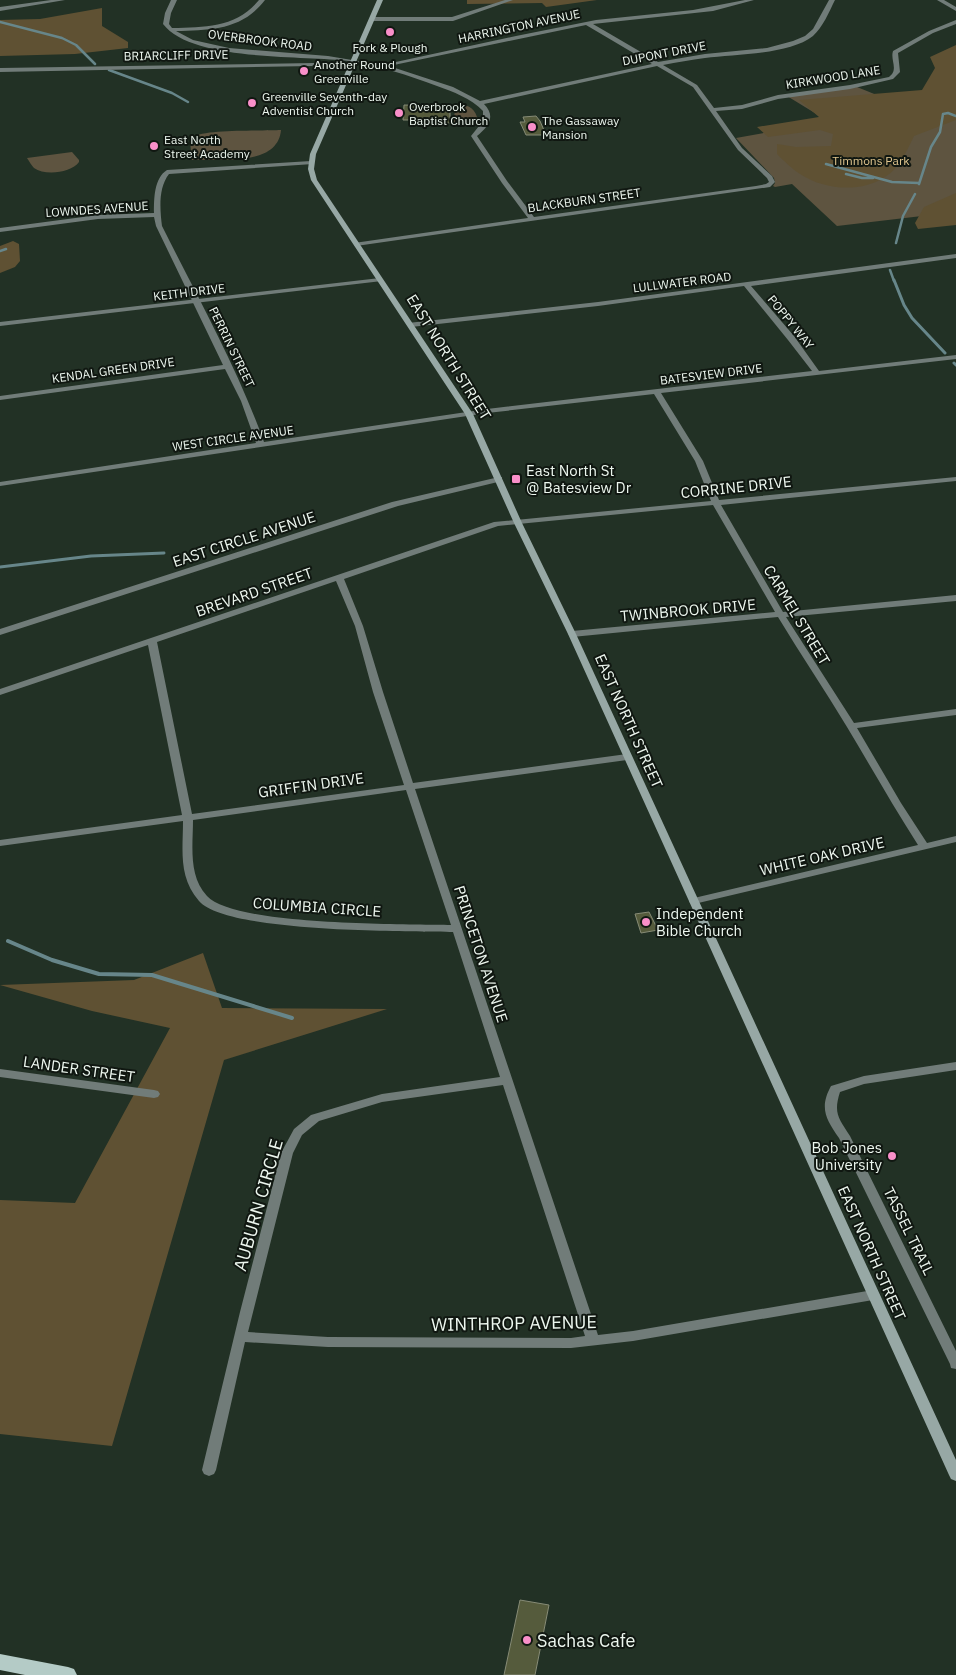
<svg xmlns="http://www.w3.org/2000/svg" width="956" height="1675" viewBox="0 0 956 1675" font-family="'IBM Plex Sans',sans-serif">
<style>
.green{fill:#5e5440}
.forest{fill:#5f5133}
.lines{fill:none;stroke-linecap:round;stroke-linejoin:round}
.stream-far2{stroke:#67868a;stroke-width:2.5}
.stream-far1{stroke:#67868a;stroke-width:3}
.stream{stroke:#67868a;stroke-width:4}
.building{fill:#555b3c;stroke:#868b76}
.minor{fill:#717c79;fill-rule:evenodd}
.tertiary{fill:#717c79;fill-rule:evenodd}
.secondary{fill:#97a8a5;fill-rule:evenodd}
.primary{fill:#b4cbc6;fill-rule:evenodd}
.poi-dot{fill:#f98fc9;stroke:#101711;stroke-width:2}
.labels{text-anchor:middle;dominant-baseline:central;stroke-width:4;stroke-linejoin:round;paint-order:stroke}
.far-street-label{font-size:12px;fill:#edf7ef;stroke:#101711}
.far-poi-label{font-size:12px;fill:#edf7ef;stroke:#101711;text-anchor:start}
.far-park-label{font-size:12px;fill:#e1c68f;stroke:#101711}
.street-label{font-size:15px;fill:#edf7ef;stroke:#101711}
.poi-label{font-size:15px;fill:#edf7ef;stroke:#101711;text-anchor:start}
.near-street-label{font-size:18px;fill:#edf7ef;stroke:#101711}
.near-poi-label{font-size:18px;fill:#edf7ef;stroke:#101711;text-anchor:start}
</style>
<rect width="100%" height="100%" fill="#223125"/>
<path class="green" d="M956 86V212L837 226 792 184 775 187 773 186 775 183 774 178 736 138 797 127 823 118 787 96 857 87 904 106Z
M456 104C466 104 474 107 477 117L474 124H453Z
M281 130C278 167 219 159 192 160L190 142H193V137C203 129 265 131 281 130Z
M72 152 79 160V162C71 173 45 176 34 168 32 166 29 161 27 158Z"/>
<path class="forest" d="M467 0H597L546 7 542 3 467 4Z
M102 8V26L128 42V48L75 54 0 56V20L40 19Z
M956 45V120L914 136C907 150 900 168 885 177 861 193 824 190 800 174 792 169 784 161 777 154V144L796 147 831 146 833 134 820 130 768 137 757 127 819 117 799 100 922 90 935 68 930 57Z
M956 193V225L918 229 915 223 924 207Z
M13 241 19 244 20 261 15 267 0 273V246Z
M203 953 222 1008 387 1009 224 1060 112 1446 0 1434V1200L75 1203 170 1028 92 1011 0 985 134 980Z"/>
<g class="lines">
<path class="stream-far2" d="M0 22 62 38 76 45 95 64
M109 70 172 93 188 102
M826 164 892 182 919 183
M846 174 862 178H873
M919 184 931 147 940 132 943 114 948 113 956 116
M896 243 903 216 915 194
M0 251 6 249
M890 270 894 281"/>
<path class="stream-far1" d="M894 280 904 305 912 318 945 353
M954 363 956 365
M0 567 91 556 164 553"/>
<path class="stream" d="M8 941 52 960 99 974 152 975 292 1018"/>
</g>
<path class="building" d="M404 105 450 106V123H435L436 121 429 120H403Z
M536 116 540 121 546 135H526L520 122H525L523 117Z
M649 912 658 930 641 933 635 914Z
M520 1600 549 1605 535 1675H504Z"/>
<g class="lines">
<path class="minor" d="M51 0H65L0 11V7Z
M171 0H177L171 13 169 24 172 28C206 27 236 28 259 0H265C242 30 211 30 176 31L193 40 229 48 328 56 382 65 516 36 596 20 693 10 745 0H754L713 11 593 24 658 62 705 54 767 48 793 41 805 36 813 29 829 0H835C829 12 823 27 813 36 789 55 734 54 705 58 691 60 677 62 663 65L697 85 714 108 742 105 778 95 850 85 889 77C899 70 890 60 893 51L929 31 956 20V24L933 33 898 53 900 72 893 79 850 89 778 99 742 109 716 111 742 148 772 176 775 182 770 187 356 246 354 245V243L528 218 502 183 471 136 483 121V111C471 98 453 92 437 86 408 75 379 66 349 61 303 55 192 62 163 24L165 13ZM586 25 652 64 480 101 453 87 389 66ZM657 66 693 87 738 150 767 178 769 182 766 184 756 186 534 217 507 181 477 136C489 126 496 116 484 104Z
M505 0H513L453 21H372L369 19 372 17H452Z
M937 0H944L956 7V11Z
M314 63 315 64 312 66 0 72V68Z
M311 161 313 162V164L169 174C158 188 160 210 162 226 198 298 237 367 264 442L487 409 812 371 788 340 744 286 598 306 411 327H408V323L598 302 956 254V258L751 286 794 336 819 371 956 355V359L661 393 703 461 719 500 956 477V481L721 505 783 612 956 595V601L786 617 854 723 956 709V715L857 728 901 803 927 843 956 836V842L694 904 690 903 689 901 694 898 918 845C893 806 871 767 847 727 825 690 800 654 778 617L572 637 568 634 572 631 775 612 713 505 498 526 344 579 363 626 383 692 413 783 627 754 632 757 627 760 415 789 598 1335 633 1331 873 1290 877 1292 879 1295 877 1298 873 1300 633 1341 571 1348 328 1347 245 1342 216 1470 214 1474 209 1476 204 1474 202 1470 240 1312 281 1153 294 1129 311 1115 382 1094 500 1077 453 932C407 931 227 933 199 901 178 876 183 851 183 821L0 846V840L182 815 148 645 0 695V689L494 522 711 501 695 461 654 394 487 413 0 486V482L256 443 241 401 225 369 0 400V396L223 365 156 226 154 217 98 219 0 232V228L98 215 154 213C154 199 154 178 167 170ZM336 581 355 626 373 692 404 785 192 814 157 642ZM406 790 451 925C406 924 234 926 207 896 188 876 193 845 193 820ZM503 1085 585 1336 571 1338 328 1337 248 1332 293 1153 302 1135 319 1121 382 1102Z
M499 477H502V481L398 506 0 635V629L392 502Z
M956 1062V1070L864 1084 840 1092C833 1114 839 1118 850 1136L956 1351V1369L951 1368 950 1364 839 1138C826 1119 819 1108 831 1086L864 1076Z
M0 1069 154 1090 158 1091 160 1094 158 1097 154 1098 0 1077Z"/>
<path class="tertiary" d="M380 278 383 280 382 281 0 326V322Z"/>
<path class="secondary" d="M377 0H383L316 154 314 169 317 180 473 414 522 523 576 634 956 1460V1481L951 1479 949 1475 568 634 514 523 465 414 311 180 308 169 310 154Z"/>
<path class="primary" d="M0 1654 68 1667 74 1669 77 1675H25L0 1670Z"/>
</g>
<g class="poi-dot">
<circle cx="390" cy="32" r="5"/>
<circle cx="304" cy="71" r="5"/>
<circle cx="252" cy="103" r="5"/>
<circle cx="399" cy="113" r="5"/>
<circle cx="532" cy="127" r="5"/>
<circle cx="154" cy="146" r="5"/>
<rect x="511" y="474" width="10" height="10" rx="2.5"/>
<circle cx="646" cy="922" r="5"/>
<circle cx="892" cy="1156" r="5"/>
<circle cx="527" cy="1640" r="5"/>
</g>
<g class="labels">
<g class="far-street-label">
<text transform="translate(519 26) rotate(-12)">HARRINGTON AVENUE</text>
<text transform="translate(260 40) rotate(7)">OVERBROOK ROAD</text>
<text transform="translate(664 53) rotate(-11)">DUPONT DRIVE</text>
<text transform="translate(176 55) rotate(-1)">BRIARCLIFF DRIVE</text>
<text transform="translate(833 77) rotate(-9)">KIRKWOOD LANE</text>
<text transform="translate(584 200) rotate(-8)">BLACKBURN STREET</text>
<text transform="translate(97 209) rotate(-4)">LOWNDES AVENUE</text>
<text transform="translate(682 282) rotate(-7)">LULLWATER ROAD</text>
<text transform="translate(189 292) rotate(-7)">KEITH DRIVE</text>
<text transform="translate(791 322) rotate(51)">POPPY WAY</text>
<text transform="translate(232 347) rotate(64)">PERRIN STREET</text>
<text transform="translate(113 370) rotate(-8)">KENDAL GREEN DRIVE</text>
<text transform="translate(711 374) rotate(-7)">BATESVIEW DRIVE</text>
<text transform="translate(233 438) rotate(-8)">WEST CIRCLE AVENUE</text>
</g>
<g class="far-poi-label">
<text x="390" y="47" text-anchor="middle">Fork &amp; Plough</text>
<text x="314" y="64">Another Round<tspan x="314" dy="14">Greenville</tspan></text>
<text x="262" y="96">Greenville Seventh-day<tspan x="262" dy="14">Adventist Church</tspan></text>
<text x="409" y="106">Overbrook<tspan x="409" dy="14">Baptist Church</tspan></text>
<text x="542" y="120">The Gassaway<tspan x="542" dy="14">Mansion</tspan></text>
<text x="164" y="139">East North<tspan x="164" dy="14">Street Academy</tspan></text>
</g>
<g class="far-park-label">
<text x="871" y="160">Timmons Park</text>
</g>
<g class="street-label">
<text transform="translate(449 357) rotate(58)">EAST NORTH STREET</text>
<text transform="translate(736 487) rotate(-6)">CORRINE DRIVE</text>
<text transform="translate(244 539) rotate(-18)">EAST CIRCLE AVENUE</text>
<text transform="translate(254 592) rotate(-19)">BREVARD STREET</text>
<text transform="translate(688 610) rotate(-5)">TWINBROOK DRIVE</text>
<text transform="translate(797 615) rotate(59)">CARMEL STREET</text>
<text transform="translate(629 721) rotate(66)">EAST NORTH STREET</text>
<text transform="translate(311 785) rotate(-8)">GRIFFIN DRIVE</text>
<text transform="translate(822 856) rotate(-13)">WHITE OAK DRIVE</text>
<text transform="translate(317 907) rotate(4)">COLUMBIA CIRCLE</text>
<text transform="translate(481 954) rotate(72)">PRINCETON AVENUE</text>
<text transform="translate(79 1069) rotate(8)">LANDER STREET</text>
<text transform="translate(909 1231) rotate(64)">TASSEL TRAIL</text>
<text transform="translate(872 1253) rotate(66)">EAST NORTH STREET</text>
</g>
<g class="poi-label">
<text x="526" y="470">East North St<tspan x="526" dy="17">@ Batesview Dr</tspan></text>
<text x="656" y="913">Independent<tspan x="656" dy="17">Bible Church</tspan></text>
<text x="882" y="1147" text-anchor="end">Bob Jones<tspan x="882" dy="17">University</tspan></text>
</g>
<g class="near-street-label">
<text transform="translate(258 1205) rotate(-74)">AUBURN CIRCLE</text>
<text transform="translate(514 1323) rotate(-1)">WINTHROP AVENUE</text>
</g>
<g class="near-poi-label">
<text x="537" y="1640">Sachas Cafe</text>
</g>
</g>
</svg>
